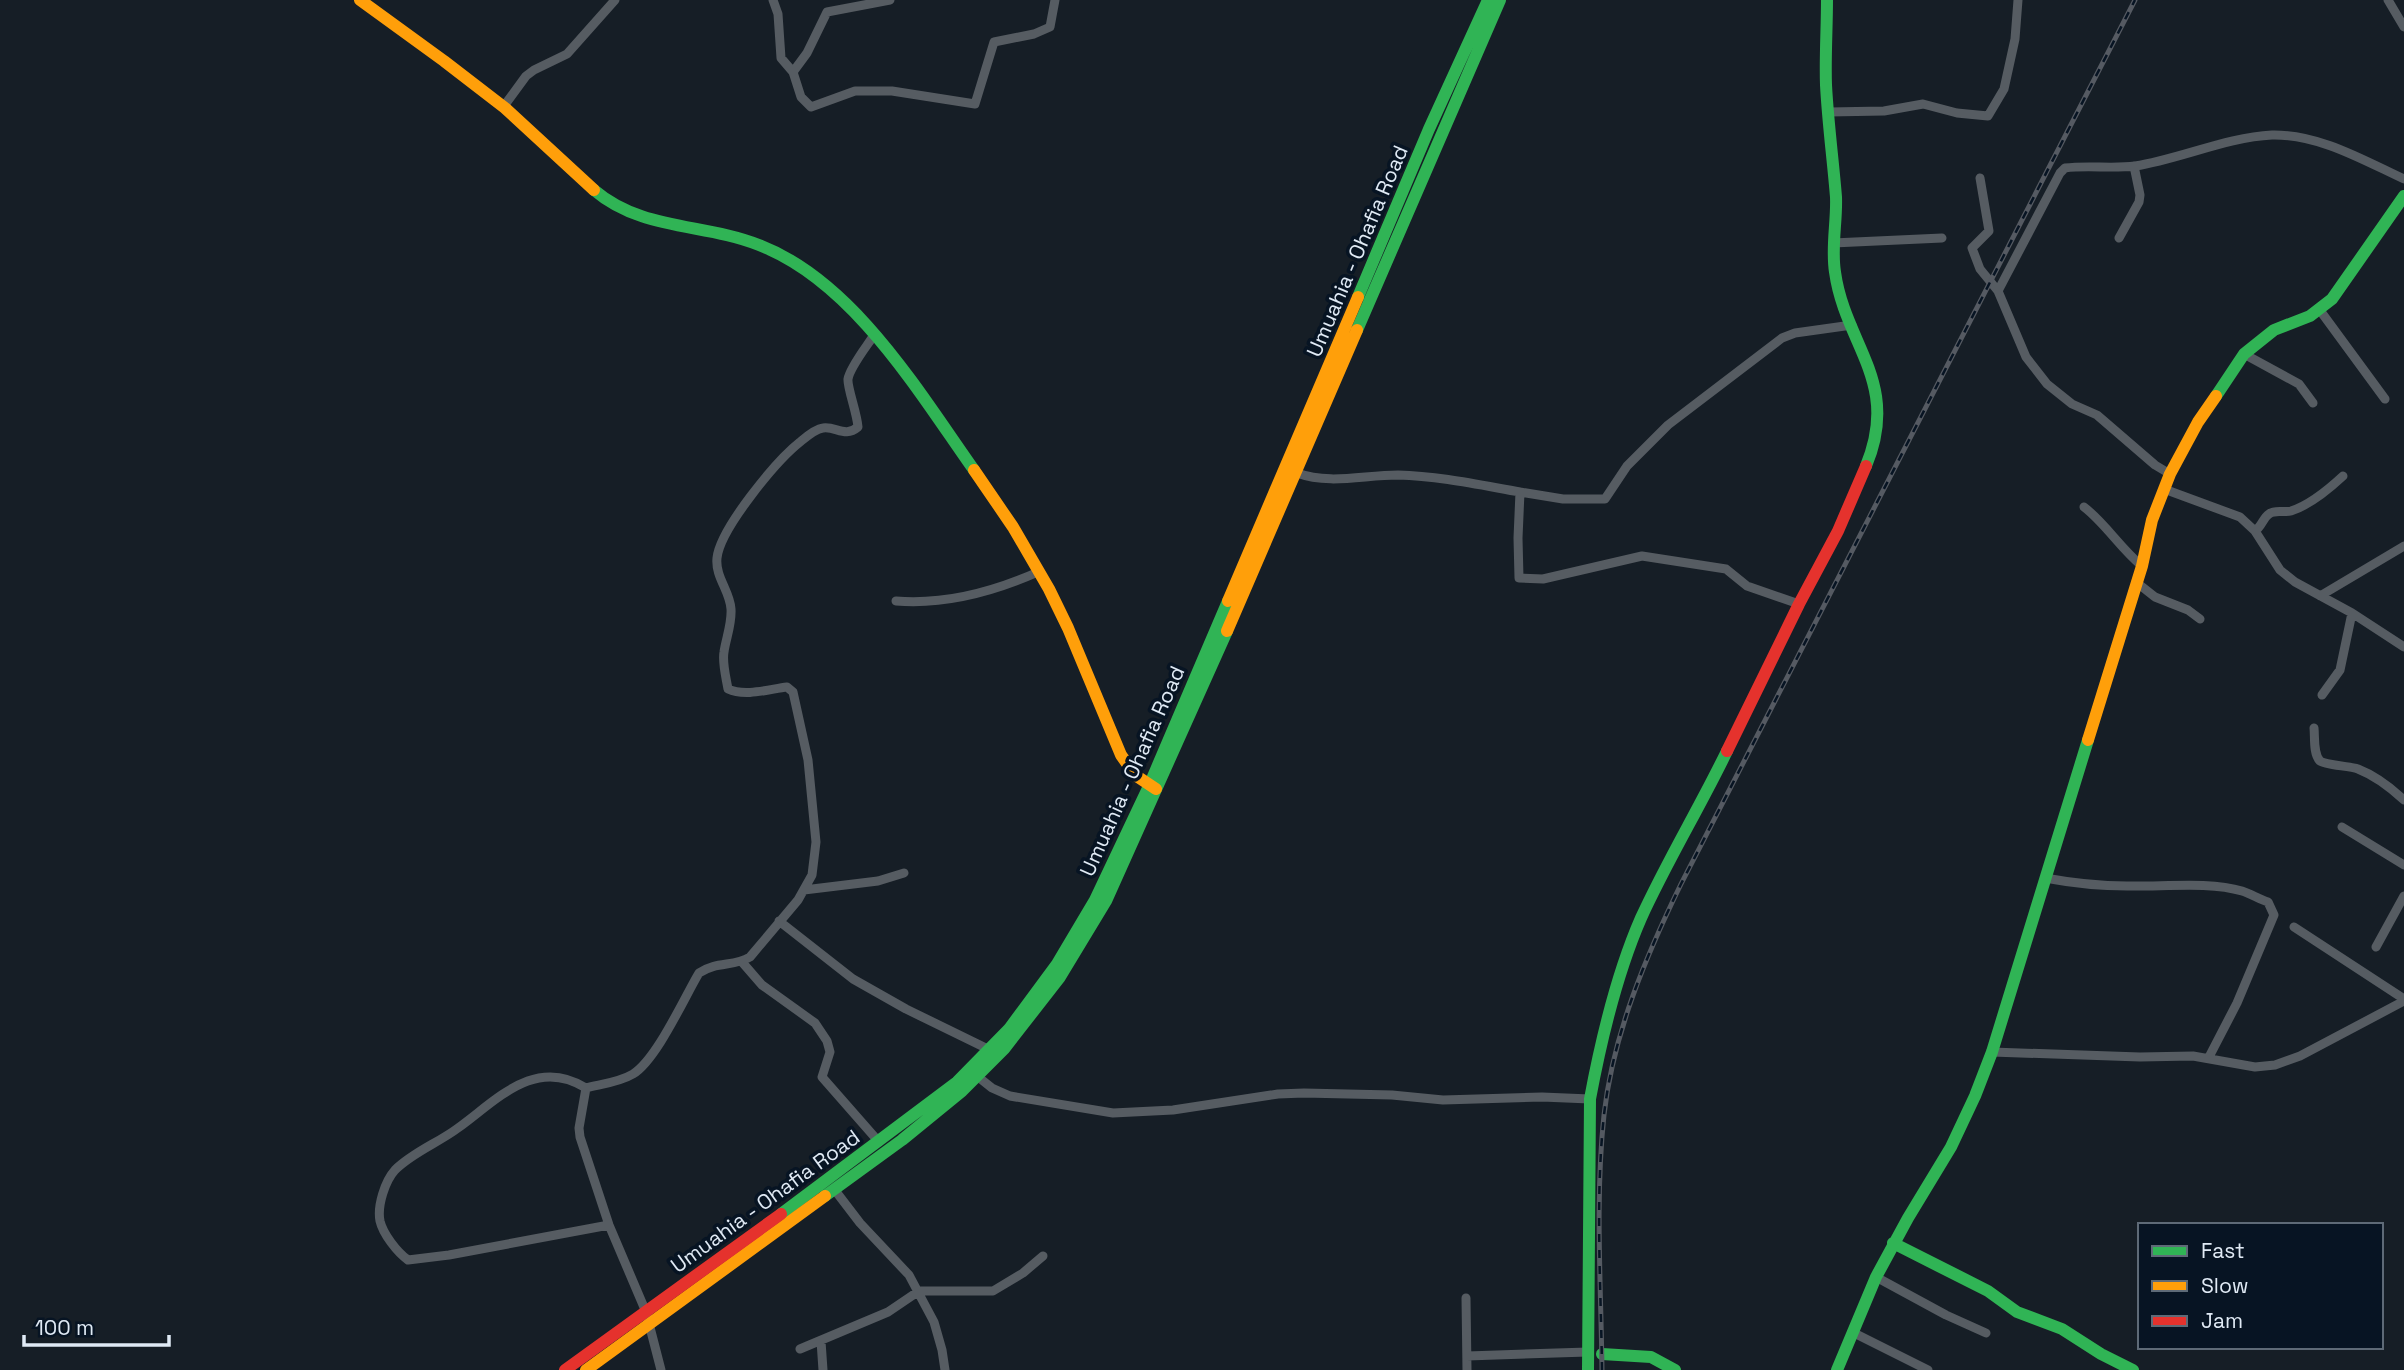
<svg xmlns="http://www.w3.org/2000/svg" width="2404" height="1370" viewBox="0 0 2404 1370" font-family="'Space Grotesk',sans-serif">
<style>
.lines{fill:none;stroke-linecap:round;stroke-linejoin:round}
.street{stroke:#565c62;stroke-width:9}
.fast{stroke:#30b455;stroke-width:12}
.slow{stroke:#ff9f0a;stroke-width:12}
.jam{stroke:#e5322d;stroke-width:12}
.rail-casing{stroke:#555a62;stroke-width:5}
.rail{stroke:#071423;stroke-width:2.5;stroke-dasharray:8;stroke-linecap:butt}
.labels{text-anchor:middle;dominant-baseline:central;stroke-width:7;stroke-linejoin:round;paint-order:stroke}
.street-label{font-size:21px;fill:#e0eaf5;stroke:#071423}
</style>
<rect width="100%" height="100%" fill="#161e26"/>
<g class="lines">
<path class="street" d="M773 0 778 14 781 58 793 72 801 97 811 107 855 91H892L975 104 994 42 1034 34 1050 27 1055 0
M2388 0 2404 27
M793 72 807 53 827 12 890 0
M504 106 526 76 534 70 567 54 615 0
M1829 112 1884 111 1923 104 1957 113 1988 116 2004 89 2015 39 2018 0
M1980 178 1989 231 1972 248 1980 269 1998 291 2026 357 2047 384 2072 404 2097 415 2155 465 2170 474
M2119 238 2139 202 2140 195 2134 166
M1833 243 1942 238
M1998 291 2060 173 2065 168C2088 165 2112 169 2135 166 2180 159 2227 137 2272 135 2319 134 2363 160 2404 179
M2319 309 2385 399
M2244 354 2299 384 2313 403
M1297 473C1330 485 1363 475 1398 475 1439 476 1480 485 1520 492L1518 538 1519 578 1543 579 1642 556 1726 569 1747 586 1799 604
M2164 489 2240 517 2255 531 2280 570 2295 582 2352 613 2404 647
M1520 492 1563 499H1605L1627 466 1668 425 1782 338 1795 333 1852 325
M2084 507C2106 524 2120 548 2142 566
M2255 531C2262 526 2263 518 2269 514 2275 509 2284 513 2291 511 2310 505 2329 489 2343 476
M2136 582 2155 597 2188 610 2200 619
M2320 596 2404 546
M896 601C946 605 993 592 1038 572
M2322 695 2340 670 2352 613
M2314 728C2315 737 2313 754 2320 761 2325 765 2349 766 2358 769 2376 776 2390 787 2404 800
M2342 827 2404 865
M2045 878C2072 883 2100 886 2127 886 2161 887 2210 881 2242 891 2251 894 2259 899 2268 902L2274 915 2237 1003 2209 1057
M804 890 878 881 904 873
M779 921 853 979 906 1009 990 1050
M2294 927 2404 999
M2376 947 2404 896
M742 962 762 985 815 1023 827 1041 830 1052 822 1077 879 1142
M1992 1052 2140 1057 2193 1056 2255 1067 2275 1065 2300 1056 2404 1001
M977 1076 992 1088 1010 1096 1113 1113 1173 1110 1278 1094 1304 1093 1392 1095 1443 1100 1542 1097 1590 1099
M586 1088 579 1128 580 1137 609 1225 646 1312 661 1370
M834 1189 860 1223 909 1275 934 1322 942 1350 945 1370
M609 1225 449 1255 408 1260C397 1252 383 1234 380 1221 377 1206 385 1181 395 1170 413 1152 438 1143 458 1128 497 1100 535 1056 586 1088 602 1084 620 1082 633 1074 657 1059 684 998 699 973 717 961 734 967 750 957L798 900 812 875 816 842 808 760 793 692 787 687C770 689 745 697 728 689 726 677 722 663 724 652 726 638 732 624 731 609 730 591 715 577 717 558 720 529 776 461 800 442 806 437 815 429 823 428 836 426 845 438 858 427 857 413 847 387 848 379 850 367 867 346 874 335
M1876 1277 1946 1315 1986 1333
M1466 1298 1467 1370
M1852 1332 1928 1370
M821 1341 823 1370
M800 1349 888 1312 919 1291H993L1023 1273 1043 1256
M1467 1356 1588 1352"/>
<path class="fast" d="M1827 0C1827 28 1825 57 1826 85 1828 123 1833 160 1836 197 1837 222 1831 247 1835 272 1845 345 1901 382 1866 466
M594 190C642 231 704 223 759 245 853 281 918 391 974 470
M1358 297 1429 129 1488 0
M1357 330 1500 0
M2216 396 2244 354 2274 330 2310 316 2332 299 2404 196
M825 1196 902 1140 962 1091 1004 1049 1060 977 1106 901 1227 631
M781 1214 957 1082 1009 1029 1057 964 1095 900 1149 786 1228 601
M1893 1243 1988 1291 2017 1312 2062 1329 2101 1354 2133 1370
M1602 1354 1651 1357 1675 1370
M1588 1370 1590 1099C1601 1040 1617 973 1641 918 1667 861 1700 807 1727 751
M1837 1370 1876 1277 1908 1218 1951 1147 1975 1096 1992 1052 2088 740"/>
<path class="slow" d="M360 0 444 61 505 108 594 190
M974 470 1013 527 1049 589 1068 628 1121 755 1135 775 1156 789
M1228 601 1358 297
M1227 631 1357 330
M2088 740 2142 566 2152 520 2170 474 2198 422 2216 396
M586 1370 825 1196"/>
<path class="jam" d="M1727 751 1799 604 1838 531 1866 466
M565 1370 781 1214"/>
<defs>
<path id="rail" d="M1602 1370C1601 1285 1595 1199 1604 1115 1613 1034 1646 956 1681 884L2135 0"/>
</defs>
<use href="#rail" class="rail-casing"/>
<use href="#rail" class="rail"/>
</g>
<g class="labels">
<g class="street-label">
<text transform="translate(1357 251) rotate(-67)">Umuahia - Ohafia Road</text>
<text transform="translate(1132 771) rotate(-66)">Umuahia - Ohafia Road</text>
<text transform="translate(765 1201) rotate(-36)">Umuahia - Ohafia Road</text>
</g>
</g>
<rect x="2138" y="1223" width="245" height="126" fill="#071423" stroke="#5e6a77" stroke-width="2"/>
<rect x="2152" y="1246" width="35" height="10" fill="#30b455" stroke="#5e6a77" stroke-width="2"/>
<text x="2201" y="1258" font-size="21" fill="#e0eaf5">Fast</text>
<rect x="2152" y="1281" width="35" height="10" fill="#ff9f0a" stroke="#5e6a77" stroke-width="2"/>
<text x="2201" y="1293" font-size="21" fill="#e0eaf5">Slow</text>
<rect x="2152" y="1316" width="35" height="10" fill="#e5322d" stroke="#5e6a77" stroke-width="2"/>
<text x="2201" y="1328" font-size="21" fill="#e0eaf5">Jam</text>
<path d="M24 1335v10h145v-10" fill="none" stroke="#e0eaf5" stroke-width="3.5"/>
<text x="35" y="1335" font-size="21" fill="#e0eaf5" stroke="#071423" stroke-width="5" paint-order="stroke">100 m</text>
</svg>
